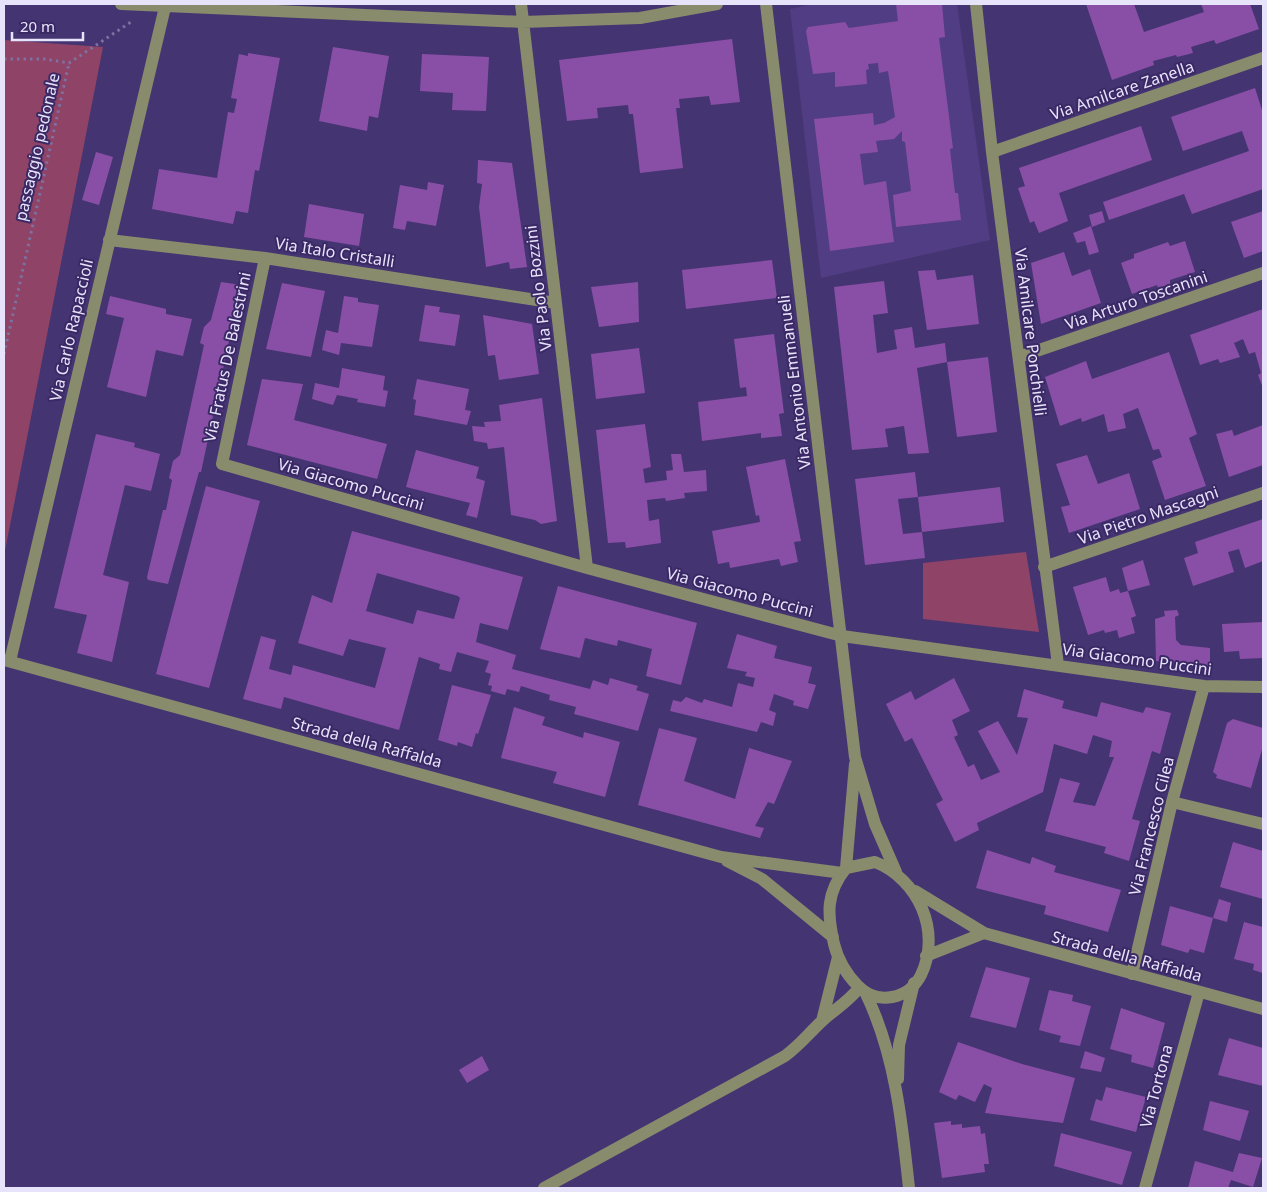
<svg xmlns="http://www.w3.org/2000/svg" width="1267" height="1192" viewBox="0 0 1267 1192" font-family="'Noto Sans',sans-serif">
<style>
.built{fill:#503d83}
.green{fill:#8f4366}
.building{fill:#894fa6;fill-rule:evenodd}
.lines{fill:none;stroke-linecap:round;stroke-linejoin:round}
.path{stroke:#7d71a1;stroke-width:3;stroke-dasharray:2.5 4;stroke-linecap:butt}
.minor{stroke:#888c6c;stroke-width:12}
.labels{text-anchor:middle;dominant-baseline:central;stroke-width:4;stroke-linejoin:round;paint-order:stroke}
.street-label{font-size:16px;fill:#e7e3fa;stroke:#3b2966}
</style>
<rect width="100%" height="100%" fill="#453472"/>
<path class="built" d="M813 4H957L990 240 821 278 790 9Z"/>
<path class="green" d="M4 40 103 47 4 556Z
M1026 552 1039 632 923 619V563Z"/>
<path class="building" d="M896 4H942L945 37 939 38 953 148 950 149 955 193H958L961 220 896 227 893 195 911 191 905 142 902 141V131L894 139 876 141 878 152 860 154 864 185 886 181 894 242 830 251 814 119 873 113 874 125 884 123 895 117 888 71 879 73 878 63 868 64 869 69 866 70 867 84 835 87V72L813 74 806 31 808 27 845 22 849 28 898 21Z
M1086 4H1134L1144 32 1204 12 1201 4H1250L1259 29 1216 44 1214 40 1191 47 1193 53 1177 57 1176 55 1153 61 1154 65 1112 80Z
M732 39 740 102 711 105 709 96 679 99 680 108H676L683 168 640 173 633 114H629L628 105 597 108 598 118 567 121 559 60Z
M333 47 389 56 378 118 369 116 367 131 319 121Z
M248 53 280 58 259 171 255 170 248 213 236 211 233 224 152 209 159 169 217 178 228 112 234 113 237 99 231 98 239 54 248 56Z
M422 54 489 57 486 111 452 110 453 93 420 91Z
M1255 88 1263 113V189L1192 214 1184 194 1109 220 1103 202 1249 151 1242 131 1183 151 1171 117Z
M1141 126 1152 160 1059 193 1068 221 1039 233 1034 221 1030 223 1018 188 1025 186 1019 168Z
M96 152 113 157 99 205 82 200Z
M478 160 512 163 527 267 510 269 509 262 486 267 479 207 482 184 477 183Z
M428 182 444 185 436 226 407 221 405 230 393 228 400 185 427 190Z
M309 204 364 214 359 246 304 237Z
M1102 211 1105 222 1092 227 1089 215Z
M1263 211V251L1244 258 1231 222Z
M1091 226 1099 252 1089 255 1085 241 1077 243 1073 233Z
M1185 241 1195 272 1170 280V284L1158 288 1157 285 1132 294 1121 263 1134 258V254L1168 242 1170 246Z
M1064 252 1072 276 1090 269 1101 303 1041 324 1031 263Z
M772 260 777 298 686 309 682 270Z
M935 270 937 280 973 275 979 324 927 330 918 271Z
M884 281 888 313 873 315 877 353 897 349 894 330 912 327 915 348 945 343 947 362 917 368 929 453 908 454 904 426 885 429 888 447 852 450 834 287Z
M221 282 241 285 201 472H199L168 584 148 580 147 577 163 510H166L172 480 169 478 173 461 180 455 204 345 200 343 204 327 211 320Z
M638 282 639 322 599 327 591 287Z
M282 283 325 291 311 357 266 349Z
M110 296 166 309V314L192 319 183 356 156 350 146 397 107 387 124 318 106 314Z
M344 296 358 298V302L379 305 372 347 341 343 339 355 322 350 326 330 338 333Z
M425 305 440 307 439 312 460 315 455 346 419 341Z
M1263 309V388L1258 375 1261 373 1255 352 1249 354 1243 339 1234 343 1240 357 1220 363 1218 359 1200 365 1190 335Z
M483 315 532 324 539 374 499 380 495 355 488 356Z
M774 334 784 413 779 414 782 436 761 438V433L702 441 698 402 747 396 746 387 740 388 734 339Z
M639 348 645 393 596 399 591 354Z
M1169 352 1197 434 1189 438 1206 486 1165 500 1152 461 1162 457 1159 449 1153 450 1138 408 1123 414 1126 428 1108 432 1104 414 1082 422 1081 418 1060 426 1045 377 1086 361 1092 379Z
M988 357 997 432 957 437 947 362Z
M342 368 385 376 383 390 388 391 385 407 357 402 358 399 337 395 333 405 312 399 315 383 339 388Z
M262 379 303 384 294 420 387 444 377 479 247 445Z
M417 379 469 389 465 410 471 411 467 425 414 415 416 400 413 399Z
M542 398 557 521 541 524 535 520 511 515 504 447 488 449 487 443 474 441 472 426 485 427 484 422 501 421 499 405Z
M645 424 651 467 643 469 645 483 667 480 666 471 673 470 671 454H681L684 472 706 470 707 491 684 493 685 498 666 501 665 498 647 500 649 521 659 519 661 543 626 548 625 542 608 543 596 430Z
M1263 425V465L1229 477 1216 434 1232 430 1234 436Z
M96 434 135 443 134 447 160 454 151 491 125 485 103 575 129 582 112 662 77 653 87 615 54 608Z
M416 450 479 467 476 478 485 481 477 518 466 515 470 503 406 487Z
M1087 455 1098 484 1129 473 1140 509 1069 533 1061 507 1070 505 1056 464Z
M785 459 801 541 794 542 798 562 781 566 779 559 730 568 729 562 718 564 712 531 760 522 759 515 756 516 746 467Z
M915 472 918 497 1000 487 1004 522 922 532 918 497 898 499 903 534 922 532 925 558 865 565 855 479Z
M206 486 260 501 209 688 156 674Z
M1263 519V561L1245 568 1239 549 1228 552 1234 572 1193 586 1184 558 1198 553 1195 542Z
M352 531 523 577 508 630 480 623 476 642 516 655 512 669 590 689 593 680 608 685 610 678 638 686 636 690 649 694 638 731 574 714 576 707 549 700 550 695 521 686 519 692 507 689 505 695 491 691 492 686 488 685 491 674 485 672 489 661 457 652 451 672 439 669 440 664 419 657 399 730 284 697 281 709 243 699 261 636 276 640 269 669 291 675 293 665 375 688 386 648 349 639 343 656 298 643 312 595 332 603ZM377 573 458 596 460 598 454 619 417 610 413 624 366 611Z
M1143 560 1150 585 1128 591 1136 616 1131 618 1135 633 1119 638 1117 630 1105 633 1104 630 1088 635 1073 587 1106 577 1110 592 1119 589 1120 593 1128 591 1122 568Z
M558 586 697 623 681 685 646 676 652 649 618 640 617 646 585 638 580 658 540 649Z
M1177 610 1179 615 1175 617 1176 640 1181 645 1210 648V669L1156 661 1155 619 1165 616 1164 611Z
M1263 622V658L1240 659 1239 651 1224 652 1222 624Z
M737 634 777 646 774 658 812 667 808 683 816 685 808 709 793 705 794 701 774 694 769 710 776 713 773 726 761 722 757 732 670 711 673 700 681 702 686 697 702 703 704 699 732 707 738 683 753 687 755 678 745 676 747 672 727 668Z
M954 678 970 711 952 720 958 735 954 737 968 767 974 764 981 780 1000 772 978 731 998 721 1017 755 1028 718 1017 717 1024 689 1064 701 1062 708 1097 717 1101 702 1143 713 1146 707 1171 713 1160 754 1152 751 1132 819 1140 821 1129 861 1104 853 1106 847 1045 831 1060 778 1080 783 1073 802 1095 806 1114 757H1109L1112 741 1093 735 1087 754 1054 744 1043 792 977 823 979 830 955 842 936 804 943 800 912 738 905 742 886 704 911 691 915 700Z
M452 685 491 695 478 734 476 733 472 747 458 742 457 746 438 740Z
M514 707 545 717 542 725 583 738 584 732 620 742 605 797 553 783 557 772 501 758Z
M1233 719 1263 728V746L1251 788 1216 778 1217 775 1213 772 1227 723Z
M659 728 697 738 684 781 735 799 749 748 792 761 774 804 768 802 755 826 764 828 760 838 638 805Z
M1233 842 1263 851V899L1220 887Z
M987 850 1030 864 1032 857 1056 866 1054 872 1121 890 1108 932 1044 914 1046 906 976 888Z
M1219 899 1231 903 1227 922 1213 918Z
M1170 906 1213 918 1204 953 1190 949 1188 953 1161 945Z
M1244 922 1263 927V973L1253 970 1254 964 1234 959Z
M986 967 1030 978 1016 1028 970 1017Z
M1049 990 1073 995 1072 1001 1091 1006 1080 1046 1059 1042 1061 1036 1039 1030Z
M1121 1008 1165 1023 1153 1068 1131 1062 1132 1055 1110 1049Z
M1229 1038 1263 1048V1086L1218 1075Z
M958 1042 1022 1064 1075 1078 1063 1123 985 1113 992 1088 984 1084 975 1102 959 1095 956 1100 939 1092Z
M1085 1051 1105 1058 1101 1072 1080 1068Z
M482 1056 489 1070 467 1083 459 1070Z
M1106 1087 1146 1097 1136 1132 1090 1120 1096 1099 1102 1101Z
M1210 1101 1249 1111 1240 1141 1203 1130Z
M951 1121V1125L962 1124V1128L980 1126 981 1134 985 1133 989 1164H984L985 1172 942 1178 934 1123Z
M1061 1133 1132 1152 1122 1185 1054 1166Z
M1239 1153 1262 1158 1253 1187 1231 1180 1228 1188H1188L1195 1161 1233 1172Z"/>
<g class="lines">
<path class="path" d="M4 59H45L69 63 131 22
M4 354 69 63"/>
<path class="minor" d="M121 4 523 22 640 18 717 4
M521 4 587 568
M766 4 855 757 875 824 896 872
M976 4 992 152 1058 665
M992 152 1263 58
M109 240 265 258 556 303
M265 258 222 464 587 568 842 636 1204 686 1263 687
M1019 357 1263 273
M1044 567 1263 493
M4 660 721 857 842 873
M10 661 165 7
M1172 802 1263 824
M727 861 762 879 833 937
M875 862C918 879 942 931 921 975 909 999 877 1006 858 986 846 974 838 960 834 944 827 913 826 893 846 868Z
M846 868 855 764
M915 891 984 933 1263 1009
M926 956 984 933
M1132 974 1172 802 1204 686
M866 994C895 1054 902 1122 909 1188
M822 1021 838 957
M898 1079 899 1045 914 983
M544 1188 785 1056C801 1044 808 1034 822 1021 835 1009 847 1003 859 988
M1145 1188 1199 992"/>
</g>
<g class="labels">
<g class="street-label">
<text transform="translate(1122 90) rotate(-19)">Via Amilcare Zanella</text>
<text transform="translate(37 147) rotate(-77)">passaggio pedonale</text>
<text transform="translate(335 252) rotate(9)">Via Italo Cristalli</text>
<text transform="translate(538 288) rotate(-97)">Via Paolo Bozzini</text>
<text transform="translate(1136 300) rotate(-19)">Via Arturo Toscanini</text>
<text transform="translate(71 330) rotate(-77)">Via Carlo Rapaccioli</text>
<text transform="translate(1031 332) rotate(83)">Via Amilcare Ponchielli</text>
<text transform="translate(227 357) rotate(-78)">Via Fratus De Balestrini</text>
<text transform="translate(794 382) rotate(-97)">Via Antonio Emmanueli</text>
<text transform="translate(351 484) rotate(16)">Via Giacomo Puccini</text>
<text transform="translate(1148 515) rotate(-19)">Via Pietro Mascagni</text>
<text transform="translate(740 592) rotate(15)">Via Giacomo Puccini</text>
<text transform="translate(1137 659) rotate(8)">Via Giacomo Puccini</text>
<text transform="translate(367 742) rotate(15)">Strada della Raffalda</text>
<text transform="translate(1151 826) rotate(-76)">Via Francesco Cilea</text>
<text transform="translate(1127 956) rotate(15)">Strada della Raffalda</text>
<text transform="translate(1156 1086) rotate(-75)">Via Tortona</text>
</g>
</g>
<rect width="1267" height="1192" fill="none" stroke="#e7e3fa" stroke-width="10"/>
<path d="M12 32v8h71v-8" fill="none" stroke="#e7e3fa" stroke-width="2.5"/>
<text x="20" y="32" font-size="15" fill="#e7e3fa" stroke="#3b2966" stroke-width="4" paint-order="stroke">20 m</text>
</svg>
